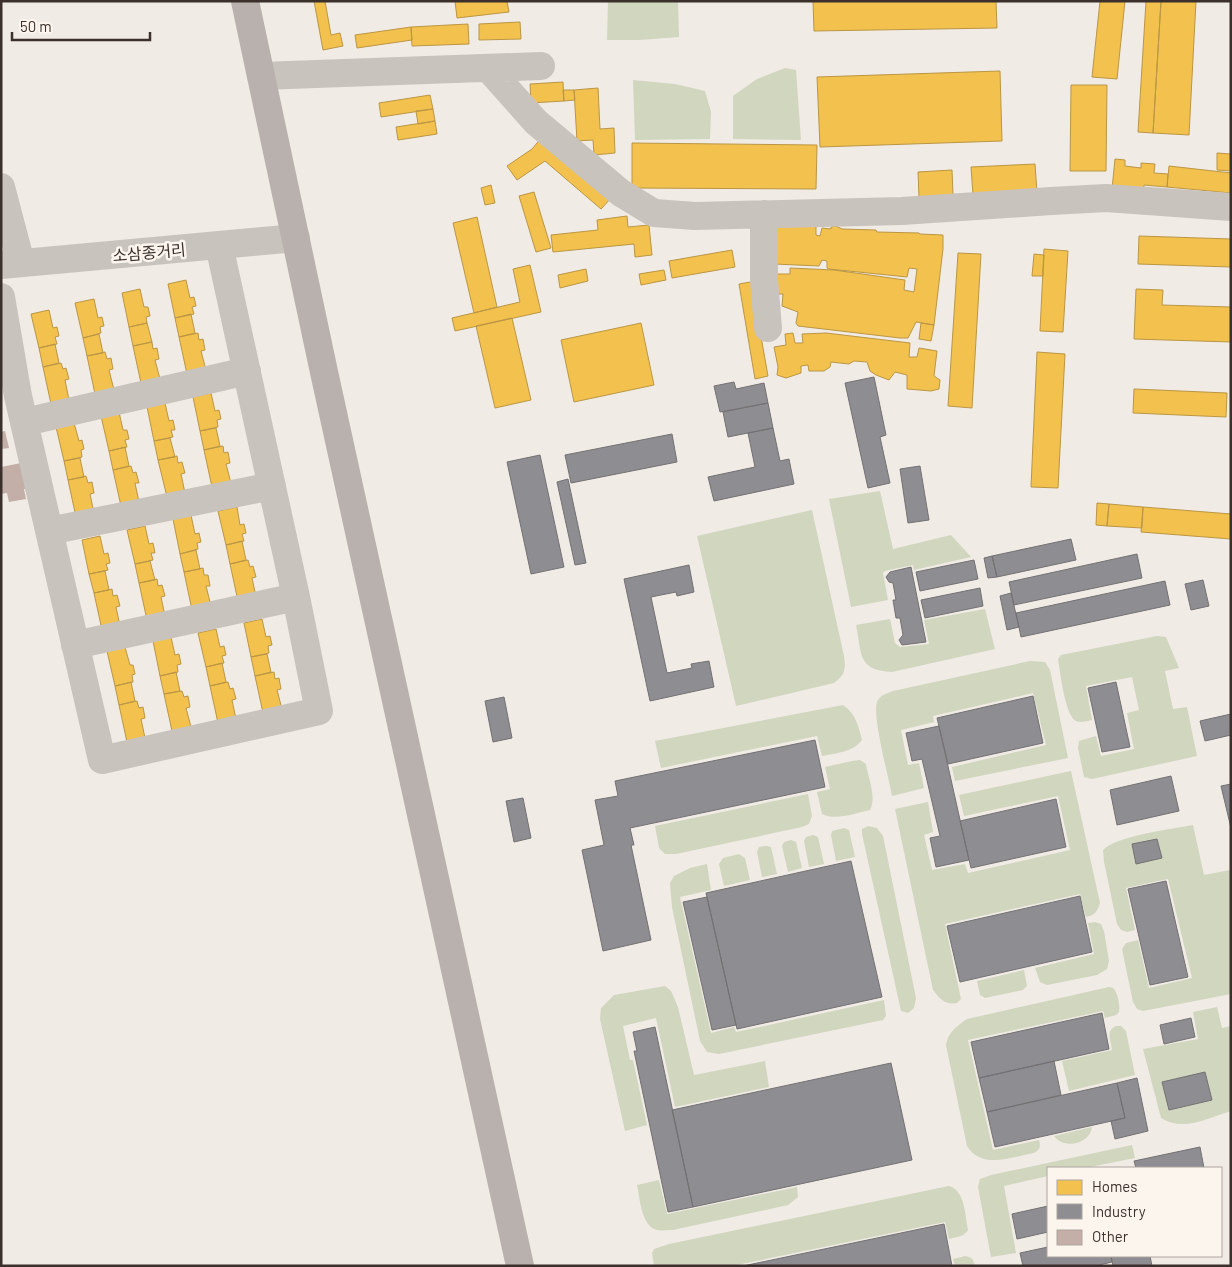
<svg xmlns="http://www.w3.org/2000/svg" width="1232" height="1267" viewBox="0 0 1232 1267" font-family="Barlow,'Noto Sans KR',sans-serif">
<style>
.green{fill:#d1d6bf}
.homes{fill:#f2c14e;stroke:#bb9644}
.industry{fill:#8d8d92;stroke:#747173}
.building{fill:#c3afa7}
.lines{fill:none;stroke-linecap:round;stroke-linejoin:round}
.minor{stroke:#c9c3be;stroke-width:28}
.major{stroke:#b8b1ad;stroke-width:28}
.labels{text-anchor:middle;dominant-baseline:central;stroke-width:5;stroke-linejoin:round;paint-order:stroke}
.street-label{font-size:16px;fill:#3b302b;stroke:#fbf5ee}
</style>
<rect width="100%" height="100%" fill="#f0ebe5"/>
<path class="green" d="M608 1H678L679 37 640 40H607Z
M785 68 796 70 801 140 733 139V96L757 79Z
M633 80 675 84 705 91 711 112 710 139 635 140Z
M880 491 893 549 951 535 971 557 914 570 913 565 885 571 883 573 888 600 851 607 829 499Z
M812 510 844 656C846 669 845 675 834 683L736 706 697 536Z
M985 609 995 649 892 672C857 670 862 654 856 625L890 619 895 643 900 647 929 644 924 620Z
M1157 636 1166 637 1179 668 1165 671 1173 709 1187 707 1197 756 1092 779 1084 777 1078 748 1079 741 1096 736 1101 756 1134 749 1127 713 1139 710 1132 677 1086 686 1092 720C1087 721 1081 723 1076 721 1065 716 1060 671 1058 659L1061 655Z
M1030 661 1045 662 1050 670 1068 758 955 781 952 767 1046 745 1033 693 933 716 934 722 901 730 908 765 919 763 924 788 892 796C889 778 872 717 877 702 880 695 886 694 893 691Z
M843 705C856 714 858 725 862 740 853 752 837 753 822 756L817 736 661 768 655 741Z
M860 760 866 764C868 777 877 798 870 810 856 813 835 821 822 814L817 792 830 789 825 767 852 761Z
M1071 771 1100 903C1097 912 1095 915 1086 917L1080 894 945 924 961 999 957 1003C945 1005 940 999 933 990L895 809 928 802 933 832 924 835 932 870 965 864 968 873 1070 850 1058 796 964 816 959 795Z
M808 794 812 816 809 824 802 827 676 854H665L659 848 655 826Z
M1193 825 1204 875 1230 870 1231 874V994L1143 1011 1137 1009 1133 1002 1122 949 1126 943 1138 940 1149 988 1192 978 1168 879 1126 888 1135 930 1127 932 1121 930 1117 924 1104 862 1103 850C1116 836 1172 829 1193 825Z
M868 826 877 828 883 836 916 998 914 1008 908 1013 901 1011 862 834V829Z
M844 828 849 830 855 857 836 861 831 835 832 831Z
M813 835 818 837 824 864 809 867 804 841 806 837Z
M791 840 796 842 802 868 788 872 782 846 784 842Z
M766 846 771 847 777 874 762 877 757 852 759 847Z
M739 854 745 858 750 880 724 886 719 864 723 858Z
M707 864 711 890 680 897 711 1033 734 1027 736 1032 884 1000 886 1016 883 1020 719 1054 707 1052 700 1041 672 907 670 883 674 876 690 868Z
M1095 922 1101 924 1104 931 1109 961 1107 969 1097 975 1047 985 1040 982 1035 968 1094 954 1088 923Z
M1024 970 1027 986 1023 990 985 998 980 995 977 981Z
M665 986 671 991 678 1007 694 1075 765 1061 769 1087 675 1107 656 1018 623 1026 630 1060H633L647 1125 625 1131 600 1019 601 1008 614 995Z
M1109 987 1113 988C1118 993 1120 1004 1119 1012L1116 1015 1105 1018 1103 1011 968 1040 993 1150 1039 1140C1041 1147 1040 1149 1034 1153 1011 1157 982 1170 967 1146L946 1045C948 1032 957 1026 967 1019Z
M1217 1007 1222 1028 1231 1026V1111C1208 1118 1183 1132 1161 1118L1143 1049 1198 1039 1193 1012Z
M1116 1026H1121L1126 1031 1135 1075 1069 1091 1062 1061 1112 1050C1111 1040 1105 1031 1116 1026Z
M1092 1127C1090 1144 1064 1150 1054 1136Z
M1132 1145 1135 1158 1085 1168H1048V1176L1004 1186 1016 1253 991 1257 978 1187 980 1179 991 1175Z
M659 1180 667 1214 797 1187 798 1197 788 1205 673 1230C669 1230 662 1231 657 1230 641 1226 640 1198 637 1185Z
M949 1186C965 1190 965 1215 968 1230 964 1237 956 1237 949 1239L945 1222 732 1266H654L652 1253 654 1249 669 1244Z
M965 1256C972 1257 973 1259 975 1266H955L953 1259Z"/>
<path class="homes" d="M314 1H325L331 35 340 33 343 46 323 50Z
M455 1H507L509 12 457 18Z
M813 1H996L997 28 814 31Z
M1100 1H1125L1117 79 1092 77Z
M1146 1H1161L1153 133 1138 132Z
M1161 1H1196L1189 135 1153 133Z
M520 22 521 39 479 40V24Z
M468 24 469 44 412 46 411 27Z
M411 27 412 40 357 48 355 35Z
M1000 71 1002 141 820 147 817 77Z
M563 82 564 101 531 103 530 84Z
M1071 85H1107L1106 171H1070Z
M598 88 600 129 614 128 615 153 594 155 593 140 577 141 574 90Z
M563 90H574L575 100 564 101Z
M430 95 433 109 381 117 379 103Z
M433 109 435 121 418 124 416 111Z
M435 121 437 134 398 140 396 127Z
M542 137 612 197 601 209 545 161 517 180 507 166 532 149Z
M632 143 817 145 816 189 632 188Z
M1217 153 1231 154V171L1217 170Z
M1115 159 1125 160V166L1141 168V163L1155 164 1154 173 1168 174 1167 187 1144 185 1143 198 1112 189Z
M1035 164 1037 192 973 195 971 167Z
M1169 166 1231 173V193L1167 187Z
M952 170 953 195 919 197 918 172Z
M491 185 495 203 485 205 481 188Z
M534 192 551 248 536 252 519 196Z
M627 216 628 227 649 225 652 255 635 257 634 244 553 252 551 235 598 230 597 220Z
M477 217 497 307 474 313 453 223Z
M775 225 816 226V235L820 236 822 228 831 229V227L836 226 842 229 876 230 877 232 919 233 920 234 943 235V249L934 325 916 322 908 338H900L798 326 796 323 798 312 782 306 783 294H776V274H790V268L834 270 905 280 904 290 914 292 917 269 909 268 907 277 829 269 827 268V261L822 260 819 266 774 264Z
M1139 236 1231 239V267L1138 264Z
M1044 249 1068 251 1063 332 1040 331Z
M732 250 735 267 672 278 669 261Z
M958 253 981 254 972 408 948 406Z
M1034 254 1044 255 1043 276H1032Z
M530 265 541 312 455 331 452 318 520 302 513 269Z
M586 269 588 281 560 288 558 275Z
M664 270 666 280 641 285 639 274Z
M186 280 190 298 194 297 196 306 192 307 194 314 175 318 168 284Z
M756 281 755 303 768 376 755 379 739 284Z
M140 289 144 307H148L150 316 146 317 147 323 129 327 122 293Z
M1136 289 1163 290 1162 305 1231 307V342L1134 339Z
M94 299 98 318 102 317 104 326 100 327 101 333 83 338 75 303Z
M49 310 53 328 57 327 59 336 55 337 57 344 39 348 31 314Z
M191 314 195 333 179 337 175 318Z
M512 318 531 400 495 408 476 326Z
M147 323 152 342 133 346 129 327Z
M641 323 654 385 574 402 561 340Z
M921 323 934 325 931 341 919 339Z
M198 333 199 340 203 339 205 350 201 351 206 370 187 374 179 337Z
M793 333 795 343H803L802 334 826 333 910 343 909 357H917L919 348 937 351 934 376 940 380 939 389 931 391 907 389V375L895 372 889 380 876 375 870 371 867 362 854 361 849 364 831 362 830 367 824 371H809L808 365 801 366V373L786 378 777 375 778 367 774 347 786 345 785 334Z
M99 334 103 353 87 356 83 338Z
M152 342 153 349 157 348 159 359 155 360 160 379 141 383 133 346Z
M55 344 59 363 43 367 39 348Z
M105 352 107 359 111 358 113 369 109 370 114 390 95 394 87 356Z
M1037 352 1065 354 1058 488 1031 487Z
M61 363 63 369 66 368 69 379 65 380 69 400 51 404 43 367Z
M1134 389 1227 393 1226 417 1133 413Z
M211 393 215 411 219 410 221 419 217 420 218 427 200 431 193 397Z
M165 403 169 421 173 420 175 430H171L173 437 154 441 147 407Z
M119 412 123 430H127L129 439 125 440 127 447 109 451 101 416Z
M74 423 79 441 82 440 84 449 81 450 82 457 64 461 56 427Z
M216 428 220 446 204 450 200 431Z
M170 438 175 457 158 460 154 441Z
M223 446 224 453 228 452 230 463 226 464 231 483 212 487 204 450Z
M125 447 129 466 113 470 109 451Z
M177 456 178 463 182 462 185 473 181 474 185 493 167 497 158 460Z
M80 458 84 477 68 480 64 461Z
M131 466 133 473 136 472 139 483H135L139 502 121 506 113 470Z
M86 476 88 483 92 482 94 493 90 494 94 513 76 517 68 480Z
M1097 503 1109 504 1107 526 1096 525Z
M1109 504 1143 507 1142 528 1107 526Z
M237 507 240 525 244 524 246 533 242 534 244 541 226 545 218 511Z
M1143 507 1231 514V539L1141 532Z
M191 515 195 534 199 533 201 542 197 543 198 549 180 554 173 519Z
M145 526 149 544 153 543 155 553H151L153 560 135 564 127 530Z
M100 536 104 554 108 553 110 563 106 564 108 570 89 574 82 540Z
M242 541 246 560 230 564 226 545Z
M196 550 200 569 184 572 180 554Z
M248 560 250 567 253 566 256 577 252 578 256 597 238 601 230 564Z
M150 561 155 580 139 583 135 564Z
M203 568 204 575H208L210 586H206L211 606 192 610 184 572Z
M105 571 109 590 94 593 89 574Z
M157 579 158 586 162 585 165 596 161 597 165 616 147 620 139 583Z
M112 589 113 596 117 595 120 606 116 607 120 626 102 630 94 593Z
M262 619 266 637 270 636 272 645 268 646 269 653 251 657 244 623Z
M216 629 220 647 224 646 226 655 222 656 224 663 206 667 198 633Z
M171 637 175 655 179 654 181 664 177 665 178 672 160 676 153 641Z
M125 647 130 665H133L135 674 132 675 133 682 115 686 107 651Z
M267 654 271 672 255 676 251 657Z
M222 663 226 682 210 686 206 667Z
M176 672 180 691 164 694 160 676Z
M274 672 275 679 279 678 281 689 277 690 282 709 263 713 255 676Z
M131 682 135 701 119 705 115 686Z
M228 682 230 689 233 688 236 699 232 700 236 719 218 723 210 686Z
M182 691 184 697 188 696 190 707 186 708 191 727 172 731 164 694Z
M137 701 139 708 143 707 145 718 141 719 145 738 127 742 119 705Z"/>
<path class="industry" d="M874 377 886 435 880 437 890 483 868 488 845 383Z
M734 382 736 389 764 383 768 403 720 412 714 386Z
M768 403 773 428 728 437 723 412Z
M773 428 780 461 789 459 794 484 714 501 708 477 755 467 748 433Z
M672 434 677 462 571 483 565 455Z
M540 455 564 567 531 574 507 462Z
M920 466 929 520 908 523 900 469Z
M568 479 586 563 575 565 557 482Z
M1071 539 1076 560 997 577 992 556Z
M1137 554 1142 578 1014 605 1009 582Z
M992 556 997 577 988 578 984 558Z
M974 560 978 579 920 591 916 572Z
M689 565 694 592 677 596 676 592 651 597 667 673 692 668 691 664 709 661 714 687 650 701 624 579Z
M911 567 926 642 902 645 899 640 903 635 900 618H896L893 600H896L893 583 889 582 886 577 890 572Z
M1203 580 1209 606 1191 610 1185 584Z
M1165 581 1170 605 1021 637 1016 613Z
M980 588 983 606 925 618 921 600Z
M1011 593 1019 627 1007 630 1000 596Z
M1116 682 1130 747 1102 752 1088 688Z
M1033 696 1043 743 948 764 937 718Z
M504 697 512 738 493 742 485 701Z
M1231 714V735L1205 741 1200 721Z
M939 726 969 860 936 867 930 838 940 836 922 759 912 761 906 733Z
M815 740 825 787 630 828 634 845H631L651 940 603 951 582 850 604 845 595 800 618 796 615 781Z
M1171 776 1179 811 1117 825 1110 790Z
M1231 784V828L1221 786Z
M523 798 531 838 514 842 506 801Z
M1056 799 1066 847 971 868 960 821Z
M1157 839 1162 858 1136 864 1132 844Z
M851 861 882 997 737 1029 706 893Z
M1166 881 1188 977 1150 985 1128 889Z
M1080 896 1092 952 960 982 947 926Z
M707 897 736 1025 712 1030 683 902Z
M1102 1013 1109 1049 979 1078 971 1042Z
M1191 1018 1195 1037 1164 1044 1160 1025Z
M655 1027 693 1207 668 1212 634 1051H637L633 1032Z
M1054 1061 1061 1095 987 1112 979 1078Z
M891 1063 912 1160 693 1207 672 1110Z
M1205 1072 1212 1100 1169 1110 1162 1082Z
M1137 1078 1148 1131 1115 1139 1111 1121 1125 1118 1117 1083Z
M1117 1083 1125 1118 995 1147 987 1112Z
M1200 1147 1204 1168H1136L1134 1161Z
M1048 1206V1232L1017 1239 1012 1214Z
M944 1224 952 1266H743Z
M1048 1247V1256H1111L1112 1262 1095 1266H1023L1020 1253Z
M1111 1256H1150L1152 1266H1113Z"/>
<path class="building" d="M5 431 9 448 1 449V432Z
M26 462 32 488 24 489 26 499 9 502 7 493 1 494V467Z"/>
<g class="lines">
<path class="minor" d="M488 68 536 122 621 193 654 213 695 216 902 211 1051 201 1106 198 1231 207
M261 76 541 66
M1 187 21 263
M764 214V280L768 328
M1 265 296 238
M1 297 18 396 102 760 319 711 296 597 219 245
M25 422 247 371
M49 531 272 486
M75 645 296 597"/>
<path class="major" d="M245 1 324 372 520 1266"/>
</g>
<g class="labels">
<g class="street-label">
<text transform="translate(149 252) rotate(-5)">소삼종거리</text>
</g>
</g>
<rect width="1232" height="1267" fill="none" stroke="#3b302b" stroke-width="5"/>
<rect x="1047" y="1167" width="175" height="90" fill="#fbf5ee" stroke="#aea6a0"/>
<rect x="1057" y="1180" width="25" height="15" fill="#f2c14e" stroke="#aea6a0"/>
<text x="1092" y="1192" font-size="15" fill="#3b302b">Homes</text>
<rect x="1057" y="1204" width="25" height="15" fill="#8d8d92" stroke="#aea6a0"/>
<text x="1092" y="1217" font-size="15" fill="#3b302b">Industry</text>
<rect x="1057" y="1230" width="25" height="15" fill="#c3afa7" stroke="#aea6a0"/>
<text x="1092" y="1242" font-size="15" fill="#3b302b">Other</text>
<path d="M12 32v8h138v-8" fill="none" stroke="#3b302b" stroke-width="2.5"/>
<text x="20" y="32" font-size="15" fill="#3b302b" stroke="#fbf5ee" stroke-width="4" paint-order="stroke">50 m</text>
</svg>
